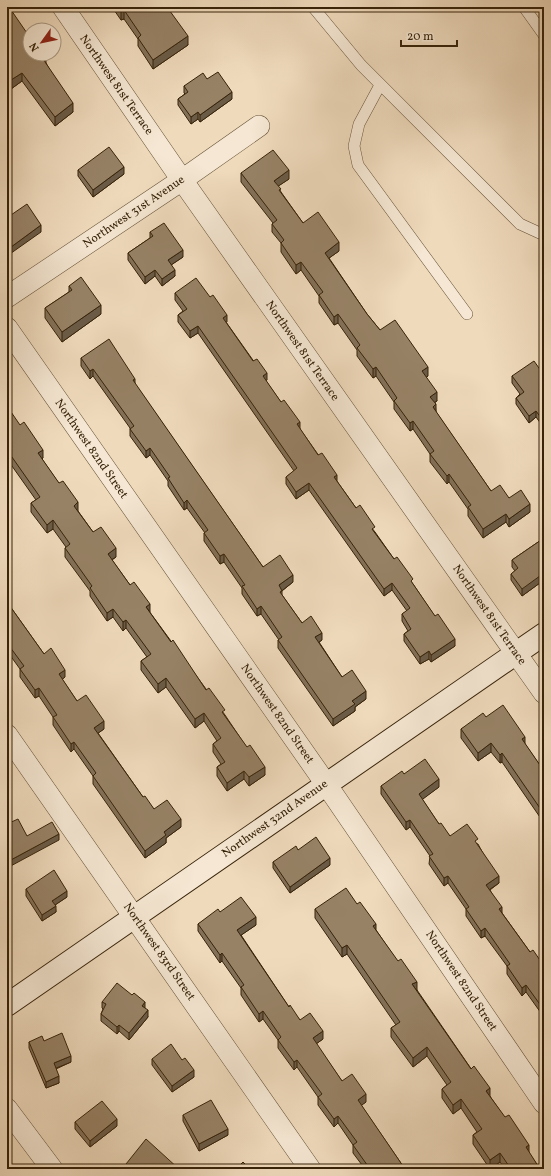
<svg xmlns="http://www.w3.org/2000/svg" width="551" height="1176" viewBox="0 0 551 1176" font-family="Vollkorn,serif">
<style>
.lines{fill:none;stroke-linecap:round;stroke-linejoin:round}
.lane-casing{stroke:#655136;stroke-width:12}
.street-casing{stroke:#655136;stroke-width:22}
.secondary-casing{stroke:#372309;stroke-width:24}
.lane{stroke:#f5e7d3;stroke-width:11}
.street{stroke:#f5e7d3;stroke-width:21}
.secondary{stroke:#f5e7d3;stroke-width:22}
.wall{fill:#827058;stroke:#372309}
.shaded-wall{fill:#6a5b47;stroke:#372309}
.building{fill:#978266;stroke:#372309}
.labels{text-anchor:middle;dominant-baseline:central;stroke-width:4;stroke-linejoin:round;paint-order:stroke}
.street-label{font-size:12px;fill:#372309;stroke:#f5e7d3}
</style>
<rect width="100%" height="100%" fill="#efdabc"/>
<filter id="stains"><feTurbulence type="fractalNoise" baseFrequency=".005" numOctaves="4"/><feColorMatrix values="0 0 0 0 .2 0 0 0 0 .09 0 0 0 0 .02 0 0 0 .5 -.17"/></filter>
<radialGradient id="worn" r=".72"><stop offset=".6" stop-color="#630" stop-opacity="0"/><stop offset="1" stop-color="#630" stop-opacity=".3"/></radialGradient>
<g class="lines">
<defs>
<path id="lane" d="M313 7 361 65 520 224 544 235
M524 7 544 35
M380 85 359 124 354 146 358 165 467 314"/>
<path id="street" d="M63 7 182 180 544 693
M7 297 182 180 259 126
M7 328 326 784 544 1103
M7 735 310 1169
M7 1109 52 1169"/>
<path id="secondary" d="M7 1005 544 634"/>
</defs>
<use href="#lane" class="lane-casing"/>
<use href="#street" class="street-casing"/>
<use href="#secondary" class="secondary-casing"/>
<use href="#lane" class="lane"/>
<use href="#street" class="street"/>
<use href="#secondary" class="secondary"/>
</g>
<path class="wall" d="M7 7 46 63 73 112 55 126 22 81 11 89 7 83Z
M112 7H167L188 45 153 69 138 46V39L124 19 121 20Z
M207 79 232 99 200 122 198 119 191 124 178 105V99L185 94 184 93V86Z
M78 170 124 174 93 197 78 176Z
M241 173 289 179 278 186 281 192 303 223 339 251 329 258 367 314 380 330 428 376 426 377 437 401 435 402 436 412 491 491 509 498 530 512 509 527 506 522 483 538 468 516V509L449 482 447 484 430 462V454L413 429 410 431 394 409V402L376 376 373 378 357 356V350L338 323 334 325 319 303V296L301 270 296 274 281 252V243L272 232V224L273 223 241 182Z
M150 232 183 257 171 265 175 276 162 286 155 276 145 284 128 260V253L150 238Z
M69 286 101 314 62 342 45 318V308L69 292Z
M175 293 227 322H226L267 380 266 381 300 429 356 508 375 532 394 559 413 584 455 646 431 662 429 659 420 664 404 641V634L408 631 402 621V614L407 611 392 590 384 596 309 490 296 499 286 484V477L294 471 198 333 190 338 178 322V315L183 311 175 300Z
M81 358 135 384 263 567 293 582 282 591V595L302 623 322 640 319 642 342 677 366 699 355 707V711L333 726 278 648V640H279L261 614 257 616 242 594V588L224 562 220 564 204 541V533H205L187 508 184 510 168 486V481L150 455 146 458 130 436V428L93 376 90 379 81 366Z
M544 375V428L536 417 529 423 516 404V398L520 394 512 383V376Z
M7 410 43 458 42 459 78 511 93 532 116 557 112 560 130 585 225 715 265 775 249 786 244 779 227 791 217 776V767L221 764 213 752V744L217 741 204 721 195 728 166 687 158 693 141 670V661L147 657 126 628 123 631 113 617 107 621 90 596V591L65 557V548L66 547 53 529 47 533 31 512V503L36 500 7 459Z
M544 538V580L522 596 511 580V574L515 571 512 567V560Z
M7 602 44 654 65 677 62 679 77 701 104 729 98 733 143 797 154 809 181 827 166 838V843L145 858 93 784V776L74 749 71 752 53 725V717L39 696 35 698 20 677V669L7 651Z
M486 717 525 744 544 771V823L502 762 500 763 491 752 478 761 461 738V729Z
M404 774 439 787 422 799 439 824 450 836 478 844 499 883 490 890 502 913 530 952 544 966V1025L541 1020V1013L526 992 522 996 507 974V966L485 936 481 938 466 916V909L448 883 444 886 429 864 430 856 410 827 406 830 381 794V786Z
M298 850 330 865 290 893 273 868V862Z
M26 889 67 897 55 905 56 912 42 921 26 896Z
M315 909 376 930 417 990 540 1169H505L500 1162 490 1169 473 1144V1135L477 1132 461 1108 453 1114 442 1098V1089L447 1085 427 1056 413 1067 391 1037V1028L396 1025 347 954 342 957 315 918Z
M220 912 256 925 241 935 289 1007 300 1020 323 1039 316 1044 342 1081 366 1102 361 1105 405 1169H365L353 1153V1145L338 1123 334 1127 318 1105V1097L297 1067 294 1070 278 1048V1040L263 1019 259 1022 241 995V988L222 961 220 963 198 931V924Z
M102 1002 145 1008 148 1017 129 1040 119 1031 117 1034 101 1021V1014L103 1009 102 1008Z
M44 1041 71 1062 56 1069 59 1083 46 1088 29 1048V1042Z
M152 1059 182 1060 194 1077 172 1092 152 1065Z
M183 1115 228 1135 199 1151 183 1121Z
M75 1122 117 1126 90 1147 75 1129Z"/>
<path class="shaded-wall" d="M124 10V19L121 20V12Z
M188 36V45L153 69V60Z
M46 57V65L43 59Z
M22 73V81L11 89V80Z
M232 92V99L200 122V115Z
M73 103V112L55 126V117Z
M198 112V119L191 124V117Z
M124 167V174L93 197V190Z
M289 170V179L274 189V181Z
M41 225V232L7 256V250Z
M339 242V251L325 261V253Z
M183 250V257L168 267V260Z
M301 262V270L296 274V265Z
M155 270V276L145 284V277Z
M175 270V276L162 286V279Z
M101 305V314L62 342V332Z
M338 314V323L334 325V317Z
M227 315V322L223 325V318Z
M198 326V333L190 338V331Z
M376 367V376L373 378V369Z
M428 367V376L422 380V371Z
M93 369V376L90 379V371Z
M267 373V380L263 383V376Z
M135 379V386L133 380Z
M437 392V401L430 405V397Z
M436 404V413L433 407Z
M536 411V417L529 423V416Z
M413 421V429L410 431V423Z
M300 422V429L297 424Z
M150 448V455L146 458V451Z
M43 450V458L38 462V453Z
M449 474V482L447 484V476Z
M337 475V482L334 477Z
M309 483V490L296 499V492Z
M187 500V508L184 510V503Z
M78 502V511L74 514V506Z
M530 504V512L509 527V519Z
M506 514V522L483 538V529Z
M53 520V529L47 533V525Z
M116 548V557L108 562V554Z
M224 554V562L220 564V556Z
M544 567V580L522 596V589L541 569Z
M293 575V582L279 593V585Z
M392 583V590L384 596V589Z
M150 604V612L146 607Z
M261 606V614L257 616V609Z
M113 609V617L107 621V613Z
M126 620V628L123 631V622Z
M322 633V640L315 645V637Z
M455 639V646L431 662V655Z
M429 651V659L420 664V657Z
M65 670V677L59 682V674Z
M166 678V687L158 693V684Z
M39 688V696L35 698V690Z
M366 691V699L355 707V711L333 726V719L352 701Z
M204 713V721L195 728V719Z
M104 721V729L94 736V728Z
M525 737V745L522 739Z
M74 742V749L71 752V744Z
M491 743V752L478 761V753Z
M502 753V762L500 763V755Z
M265 767V775L249 786V777Z
M244 771V779L227 791V783Z
M439 779V787L419 802V794Z
M181 819V827L166 838V843L145 858V851L164 832Z
M410 820V827L406 830V822Z
M59 834V840L7 868V862Z
M330 858V865L290 893V887Z
M448 876V883L444 886V878Z
M499 876V883L486 892V885Z
M67 891V897L52 907V901Z
M56 906V912L42 921V915Z
M502 907V915L499 909Z
M256 917V925L237 938V930Z
M376 924V934L373 926Z
M485 928V936L481 938V931Z
M347 945V954L342 957V948Z
M222 953V961L220 963V955Z
M417 982V991L412 984Z
M526 985V992L522 996V988Z
M145 1002V1008L142 1006Z
M148 1010V1017L129 1040V1033Z
M263 1011V1019L259 1022V1014Z
M119 1025V1031L117 1034V1027Z
M323 1031V1039L313 1046V1038Z
M427 1047V1056L413 1067V1058Z
M71 1056V1062L54 1069V1063Z
M297 1060V1067L294 1070V1062Z
M194 1070V1077L172 1092V1086Z
M59 1076V1083L46 1088V1082Z
M490 1088V1097L486 1091Z
M366 1094V1102L358 1108V1100Z
M461 1099V1108L453 1114V1105Z
M338 1116V1123L334 1127V1119Z
M117 1119V1126L90 1147V1141Z
M228 1129V1135L199 1151V1144Z
M529 1145V1154L526 1147Z
M500 1153V1162L490 1169V1160Z"/>
<path class="building" d="M7 7H9L29 36 30 35V54H44L46 57 43 59 73 103 55 117 22 73 11 80 7 75Z
M118 7H167L188 36 153 60 138 38 141 35 124 10 121 12Z
M218 72 232 92 200 115 198 112 191 117 178 99 188 92 184 86 203 73 207 79Z
M109 147 124 167 93 190 78 170Z
M273 150 289 170 274 181 281 189 279 190 303 223 318 212 339 242 325 253 367 314 380 330 395 320 428 367 422 371 437 392 430 397 436 404 433 407 491 491 500 485 509 498 521 490 530 504 509 519 506 514 483 529 468 507 471 505 449 474 447 476 430 454 434 451 413 421 410 423 394 401 397 398 376 367 373 369 357 348 360 345 338 314 334 317 319 295 323 292 301 262 296 265 281 243 284 240 272 224 277 220 241 173Z
M27 204 41 225 7 250V209L11 215Z
M164 223 183 250 168 260 175 270 162 279 155 270 145 277 128 253 153 236 150 232Z
M81 277 101 305 62 332 45 308 72 290 69 286Z
M196 278 210 297 213 295 227 315 223 318 253 361 257 359 267 373 263 376 281 402 284 400 300 422 297 424 318 455 322 453 337 475 334 477 356 508 360 505 375 527 372 529 394 559 397 557 413 579 411 581 435 616 438 614 455 639 431 655 429 651 420 657 404 634 411 629 402 614 410 608 392 583 384 589 309 483 296 492 286 477 297 468 198 326 190 331 178 315 187 309 175 293Z
M109 339 135 379 133 380 263 567 280 555 293 575 279 585 282 591 280 592 302 623 311 616 322 633 315 637 342 677 352 670 366 691 352 701 355 704 333 719 278 640 282 637 261 606 257 609 242 586 245 585 224 554 220 556 204 533 208 530 187 500 184 503 168 478 170 477 150 448 146 451 130 429 134 426 93 369 90 371 81 358Z
M534 361 544 375V422L536 411 529 416 516 398 524 392 512 376Z
M9 409 20 425 24 422 43 450 38 453 59 483 63 481 78 502 74 506 93 532 101 527 116 548 108 554 130 585 134 582 150 604 146 607 171 642 173 640 206 690 209 688 225 710 222 712 247 747 250 745 265 767 249 777 244 771 227 783 217 767 225 762 213 744 221 738 204 713 195 719 166 678 158 684 141 661 151 654 126 620 123 622 113 609 107 613 90 588 92 586 65 548 70 544 53 520 47 525 31 503 40 497 7 450V410Z
M544 538V567L541 569 544 573 522 589 511 574 518 568 512 560Z
M7 602 44 654 51 648 65 670 59 674 77 701 86 695 104 721 94 728 143 797 145 796 154 809 167 800 181 819 164 832 166 835 145 851 93 776 96 773 74 742 71 744 53 717 57 715 39 688 35 690 20 669 24 666 7 643Z
M503 705 525 737 522 739 544 771V814L502 753 500 755 491 743 478 753 461 729 483 713 486 717Z
M425 759 439 779 419 794 439 824 441 823 450 836 467 824 478 839 475 841 499 876 486 885 502 907 499 909 530 952 533 950 544 966V1017L541 1013 544 1010 526 985 522 988 507 966 510 964 485 928 481 931 466 909 469 907 448 876 444 878 429 856 433 854 410 820 406 822 381 786 402 771 404 774Z
M18 819 27 836 52 822 59 834 7 862V824Z
M316 837 330 858 290 887 273 862 296 846 298 850Z
M54 870 67 891 52 901 56 906 42 915 26 889Z
M346 888 357 904 360 902 376 924 373 926 398 961 401 959 417 982 412 984 471 1069 474 1066 490 1088 486 1091 505 1117 509 1115 529 1145 526 1147 540 1169H511L500 1153 490 1160 473 1135 482 1129 461 1099 453 1105 442 1089 451 1082 427 1047 413 1058 391 1028 400 1022 347 945 342 948 315 909Z
M241 897 256 917 237 930 289 1007 290 1005 300 1020 310 1013 323 1031 313 1038 342 1081 352 1074 366 1094 358 1100 405 1169H376L375 1168 374 1169H370L353 1145 357 1142 338 1116 334 1119 318 1097 322 1094 297 1060 294 1062 278 1040 281 1037 263 1011 259 1014 241 987 244 985 222 953 220 955 198 924 218 909 220 912Z
M117 983 132 995 134 993 145 1002 142 1006 148 1010 129 1033 119 1025 117 1027 101 1014 106 1004 102 1002Z
M62 1033 71 1056 54 1063 59 1076 46 1082 29 1042 42 1036 44 1041Z
M171 1044 182 1060 185 1058 194 1070 172 1086 152 1059Z
M211 1100 228 1129 199 1144 183 1115Z
M102 1101 117 1119 90 1141 75 1122Z
M146 1139 179 1169H122Z
M243 1162 250 1169H236Z"/>
<g class="labels">
<g class="street-label">
<text transform="translate(116 85) rotate(55)">Northwest 81st Terrace</text>
<text transform="translate(134 212) rotate(-34)">Northwest 31st Avenue</text>
<text transform="translate(302 351) rotate(55)">Northwest 81st Terrace</text>
<text transform="translate(91 449) rotate(55)">Northwest 82nd Street</text>
<text transform="translate(489 615) rotate(55)">Northwest 81st Terrace</text>
<text transform="translate(277 714) rotate(55)">Northwest 82nd Street</text>
<text transform="translate(275 819) rotate(-35)">Northwest 32nd Avenue</text>
<text transform="translate(159 952) rotate(55)">Northwest 83rd Street</text>
<text transform="translate(461 981) rotate(56)">Northwest 82nd Street</text>
</g>
</g>
<rect width="551" height="1176" fill="none" stroke="#efdabc" stroke-width="24"/>
<rect x="8" y="8" width="535" height="1160" fill="none" stroke="#372309" stroke-width="2"/>
<rect x="12" y="12" width="527" height="1152" fill="none" stroke="#372309"/>
<g transform="translate(42 42) rotate(237)"><circle r="19" fill="#f5e7d3" stroke="#a99982"/>
<path d="M0-3L7 15L0 10L-7 15Z" fill="#8f2418"/>
<text y="-6" font-size="11" font-weight="bold" text-anchor="middle" fill="#372309">N</text>
</g>
<path d="M401 40v6h56v-6" fill="none" stroke="#372309" stroke-width="2"/>
<text x="407" y="40" font-size="12" fill="#372309" stroke="#f5e7d3" stroke-width="3" paint-order="stroke">20 m</text>
<rect width="100%" height="100%" filter="url(#stains)"/>
<rect width="100%" height="100%" fill="url(#worn)"/>
</svg>
